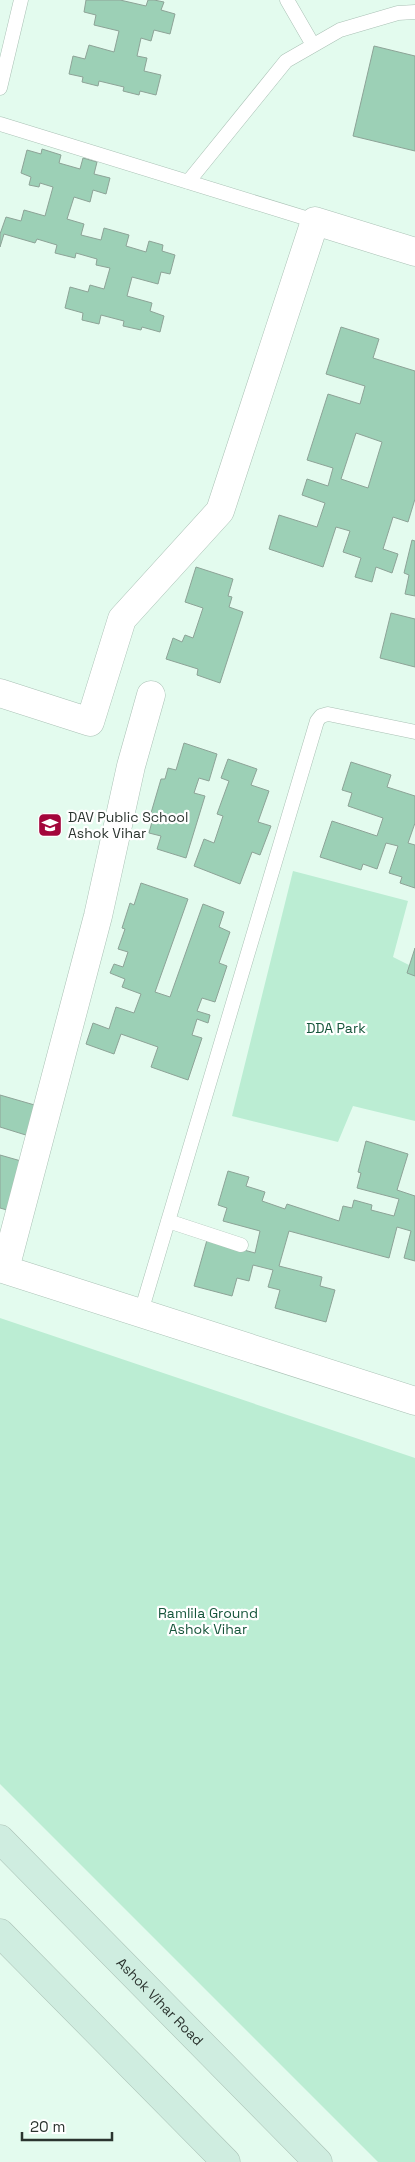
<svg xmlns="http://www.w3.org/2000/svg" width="415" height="2162" viewBox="0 0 415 2162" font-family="'Space Grotesk',sans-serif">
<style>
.green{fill:#bbedd3}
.building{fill:#9cd0b6;stroke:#8da397;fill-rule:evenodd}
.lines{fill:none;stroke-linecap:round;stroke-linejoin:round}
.lane-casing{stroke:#aac1b5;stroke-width:15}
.street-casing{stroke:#aac1b5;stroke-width:29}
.secondary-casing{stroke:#aac1b5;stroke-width:29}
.lane{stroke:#fff;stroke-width:14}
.street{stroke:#fff;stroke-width:28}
.secondary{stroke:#cfede0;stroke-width:28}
.labels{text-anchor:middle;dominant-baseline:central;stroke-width:4.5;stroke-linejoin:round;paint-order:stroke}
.poi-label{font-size:14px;fill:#2b342f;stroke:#fff;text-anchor:start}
.park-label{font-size:14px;fill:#16553b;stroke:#fff}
.street-label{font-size:14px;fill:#2b342f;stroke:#fff}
</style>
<rect width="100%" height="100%" fill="#e3fbee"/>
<path class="green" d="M293 871 408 901 393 957 415 968V1121L353 1106 338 1142 232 1116Z
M0 1318 415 1458V2162H378L0 1784Z"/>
<path class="building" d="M86 0H120L146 6 148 0H154L164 2 161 10 175 14 170 34 154 30 151 41 141 38 137 56 147 58 144 71 161 75 156 95 140 91 139 95 123 91 124 87 99 81 98 86 82 82 83 77 69 74 73 56 85 59 89 45 114 52 119 31 94 25 96 15 84 12Z
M374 46 415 56V151L353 136Z
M42 149 61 155 59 163 80 169 83 158 97 162 94 174 110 178 106 194 93 190 90 202 74 197 67 219 84 224 81 235 101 240 104 228 129 235 126 246 146 252 149 241 163 245 162 251 175 255 170 274 161 272 158 284 132 277 127 296 152 303 150 311 164 316 160 332 142 327 141 330 123 326 124 321 101 315 99 324 82 320 83 313 65 308 70 287 88 292 90 285 104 289 110 268 96 265 97 259 76 253 75 258 55 253 57 245 37 239 35 243 4 234 0 247V234L6 217 21 221 24 210 45 216 53 187 40 183 39 187 29 185 31 177 21 173 27 150 41 154Z
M341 327 379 339 373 358 415 371V499L408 522 393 517 383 549 398 554 392 573 376 567 372 582 355 577 361 558 343 552 350 531 336 527 323 567 269 549 279 515 317 527 325 503 302 495 307 479 328 486 333 468 307 460 328 394 360 404 365 386 326 374ZM356 433 382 442 368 488 341 479Z
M412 540 415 541V596L405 594 409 575 404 573Z
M196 567 233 579 228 596 232 597 229 607 243 612 220 683 197 675 198 669 166 659 173 638 182 642 185 635 193 638 203 608 185 602Z
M391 613 415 619V667L380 658Z
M184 743 217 754 209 781 199 778 194 793 205 796 186 858 157 849 161 836 149 833 154 814 151 813 161 779H165L168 768 176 770Z
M228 759 257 769 251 785 269 791 258 822 271 826 260 855 252 852 240 884 194 866 204 839 214 843 223 816 217 814 229 781 221 778Z
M351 762 391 775 387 787 415 796V823L408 843 415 845V888L400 883 402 877 389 873 398 846 386 843 377 869 363 864 361 870 320 857 332 821 377 836 383 818 348 806 352 793 342 790Z
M141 883 188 899 155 992 170 997 203 904 224 912 219 927 230 932 219 963 227 966 215 1002 202 998 197 1011 210 1015 208 1023 197 1019 192 1035 202 1038 188 1080 151 1067 158 1047 121 1034 114 1054 86 1044 93 1023 109 1029 116 1007 134 1013 141 994 122 987 125 979 110 973 114 964 123 967 128 952 118 949 125 929 122 928 130 903 134 905Z
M415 948V976L407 973Z
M0 1095 38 1106 29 1136 0 1127Z
M366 1141 408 1154 397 1190 415 1196V1261L404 1258 411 1231 397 1227 389 1258 289 1231 279 1266 322 1277 320 1286 335 1290 326 1322 275 1308 280 1290 268 1287 273 1270 253 1265 249 1281 237 1278 232 1296 194 1286 207 1240 255 1253 260 1231 223 1221 227 1208 218 1205 228 1171 249 1177 246 1186 265 1192 262 1201 285 1209 287 1204 339 1221 343 1206 352 1208 354 1200 372 1205 371 1210 394 1216 399 1199 357 1188 361 1173 358 1172Z
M0 1155 21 1161 7 1210 0 1208Z"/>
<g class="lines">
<defs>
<path id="lane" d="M287 0 313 45
M0 88 21 0
M0 124 315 221
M188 182 286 61 340 30 398 13 415 12
M168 1221 241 1245
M141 1312 317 721 321 716 328 714 415 732"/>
<path id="street" d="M0 693 90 722 122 619 220 511 315 221 415 252
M0 1268 415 1401
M5 1269 98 916 131 766 151 695"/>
<g id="secondary">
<path id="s1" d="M0 1839 318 2162"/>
<path d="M0 1933 226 2162"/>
</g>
</defs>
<use href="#lane" class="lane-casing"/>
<use href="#street" class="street-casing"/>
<use href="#secondary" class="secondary-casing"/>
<use href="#lane" class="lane"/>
<use href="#street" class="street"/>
<use href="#secondary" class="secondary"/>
</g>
<defs>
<symbol id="school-square" viewBox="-11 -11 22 22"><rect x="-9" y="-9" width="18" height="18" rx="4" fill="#a3063b" stroke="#fff"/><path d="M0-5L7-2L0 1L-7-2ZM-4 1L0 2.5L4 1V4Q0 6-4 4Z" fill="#fff"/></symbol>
</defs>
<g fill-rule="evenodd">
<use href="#school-square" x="36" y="811" width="28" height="28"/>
</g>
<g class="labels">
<g class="poi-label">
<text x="68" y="817">DAV Public School<tspan x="68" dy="16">Ashok Vihar</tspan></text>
</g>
<g class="park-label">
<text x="336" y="1028">DDA Park</text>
<text x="208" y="1613">Ramlila Ground<tspan x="208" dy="16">Ashok Vihar</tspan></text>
</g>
<g class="street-label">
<text stroke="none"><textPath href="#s1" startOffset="228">Ashok Vihar Road</textPath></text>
</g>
</g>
<path d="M22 2132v8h90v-8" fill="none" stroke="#2b342f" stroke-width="2.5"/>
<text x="30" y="2132" font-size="15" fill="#2b342f" stroke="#ffffff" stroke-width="4" paint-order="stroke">20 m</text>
</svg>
